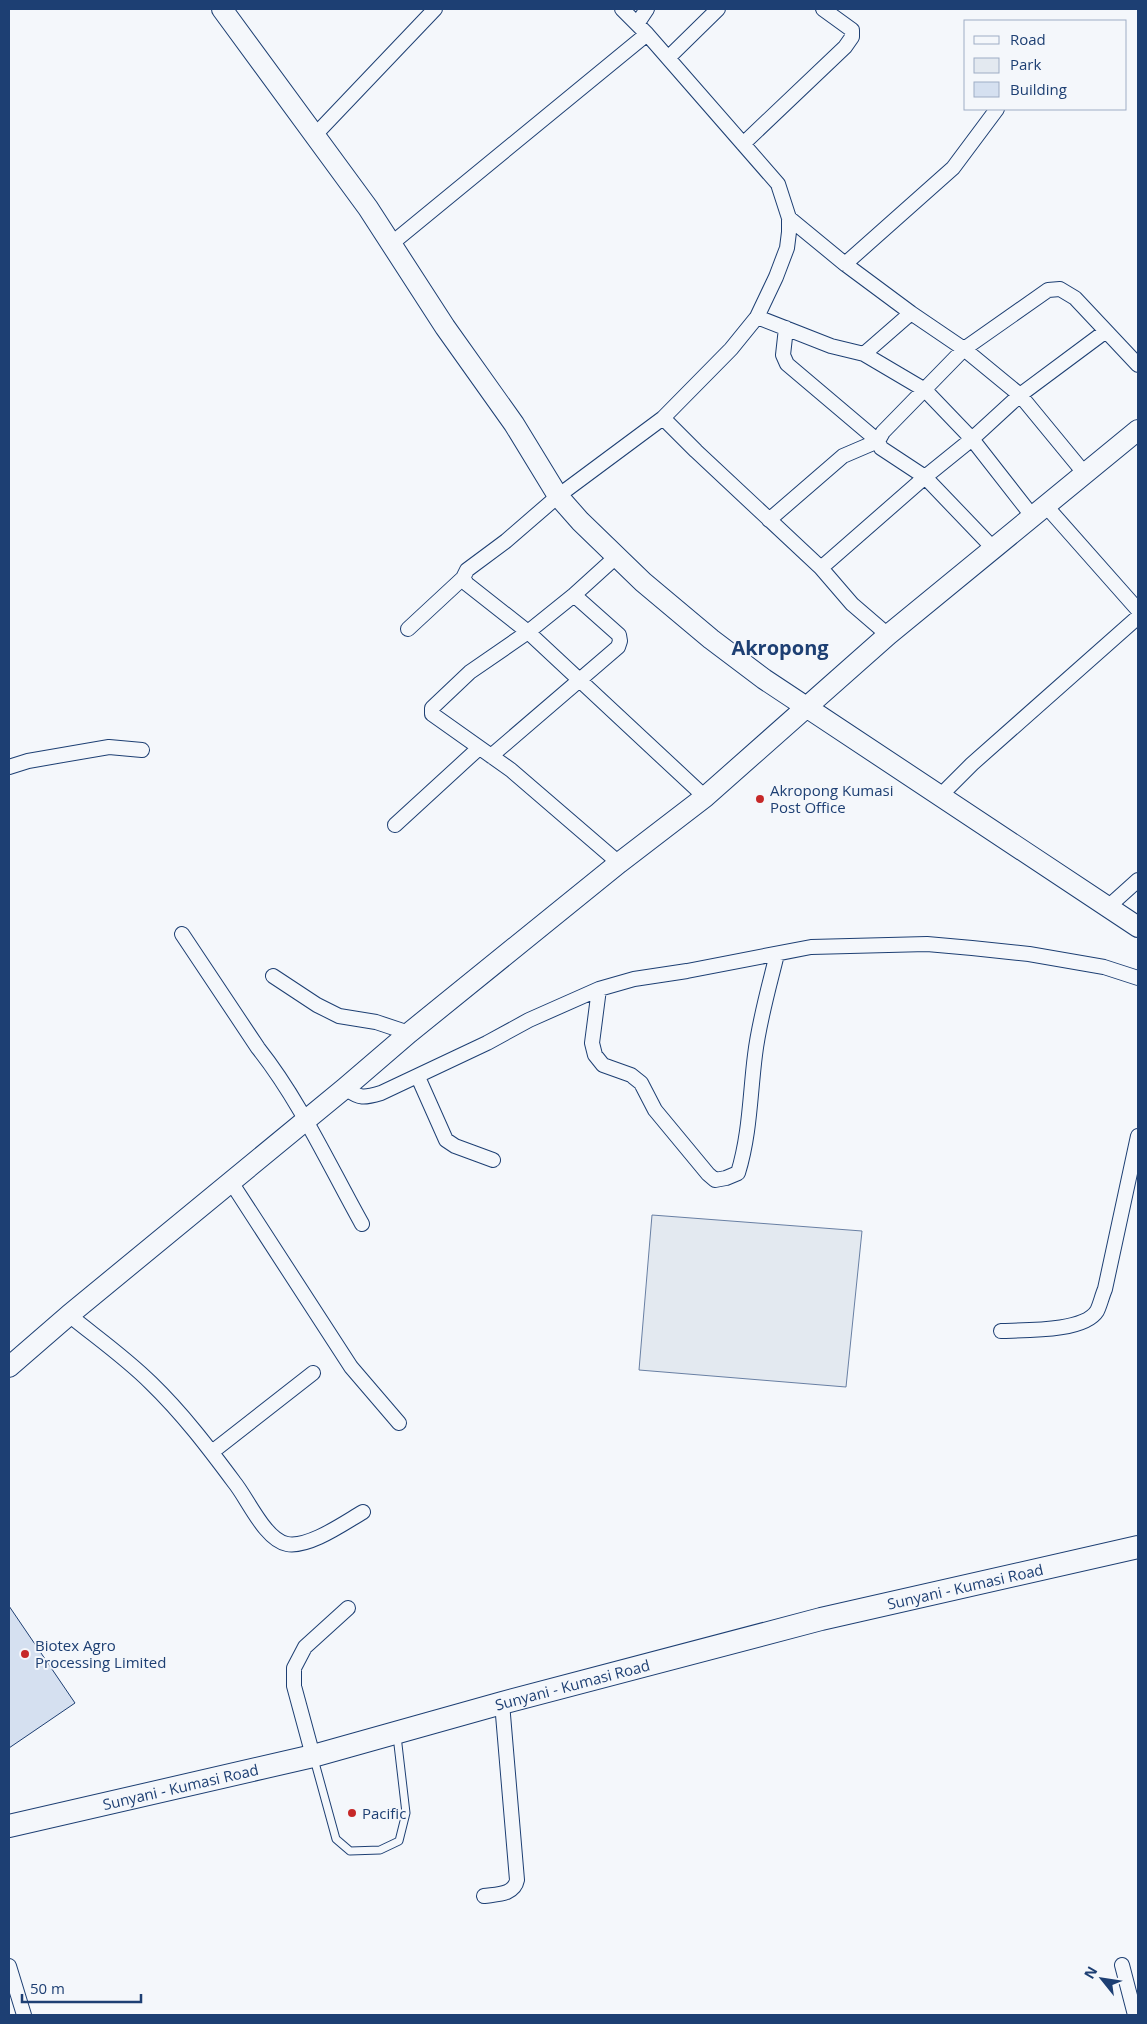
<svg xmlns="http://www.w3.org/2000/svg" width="1147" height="2024" viewBox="0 0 1147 2024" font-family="'Open Sans',sans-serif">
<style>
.green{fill:#e3e9f0;stroke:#687fa3}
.building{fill:#d5e0f0;stroke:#1d3f73}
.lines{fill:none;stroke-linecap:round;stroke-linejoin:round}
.lane-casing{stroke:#1d3f73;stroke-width:9}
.street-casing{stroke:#1d3f73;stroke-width:16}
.secondary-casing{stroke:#1d3f73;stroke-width:22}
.primary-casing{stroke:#1d3f73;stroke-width:24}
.lane{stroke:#f4f7fb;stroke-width:7}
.street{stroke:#f4f7fb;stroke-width:14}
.secondary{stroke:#f4f7fb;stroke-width:20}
.primary{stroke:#f4f7fb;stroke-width:22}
.poi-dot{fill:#c62828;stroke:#f4f7fb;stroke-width:2}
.labels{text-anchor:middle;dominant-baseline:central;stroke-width:4;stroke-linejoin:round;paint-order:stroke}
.poi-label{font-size:15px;fill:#1d3f73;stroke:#f4f7fb;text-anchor:start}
.street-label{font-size:15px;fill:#1d3f73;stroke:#f4f7fb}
.district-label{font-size:20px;font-weight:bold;fill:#1d3f73;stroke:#f4f7fb}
</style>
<rect width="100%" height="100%" fill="#f4f7fb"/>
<path class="green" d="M652 1215 862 1231 846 1387 639 1370Z"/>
<path class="building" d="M9 1606 75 1703 9 1748Z"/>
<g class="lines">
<defs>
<path id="lane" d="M314 1759 336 1839 350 1851 380 1850 399 1841 406 1813 397 1736"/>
<path id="street" d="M637 24 647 9
M668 58 718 9
M314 136 435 9
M743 144 845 47 852 37V30L823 9
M789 218 845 264 911 313 964 349 1020 395 1085 474
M391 244 647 34
M845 264 953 168 997 109
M757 317 831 346 864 354 925 390 972 439 1033 517
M864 354 911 313
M663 418 696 451 821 568 852 604 888 635
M1046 506 1138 610
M769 520 843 456 878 441 787 364 783 355 786 328
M993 548 925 477 881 448 878 441 883 432 964 349 1048 290 1060 289 1075 298 1138 365
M617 556 574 595 528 632 470 672 432 708V714L511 770 619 863
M821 568 925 477 972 439 1020 395 1106 331
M463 578 467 584 528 632 705 797
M408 629 463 578 467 570 506 541 558 496 663 418 731 349 757 317 776 277 787 248 789 232V218L778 184 647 34 622 9
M491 756 618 647 620 641 619 635 574 595
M9 767 28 761 109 747 142 750
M941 795 972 764 1138 617
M395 825 479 748
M1108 907 1138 880
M182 934 258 1048C300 1101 329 1165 362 1224
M273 976 317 1005 339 1016 376 1022 409 1033
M599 989 592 1043 595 1055 603 1065 631 1075 641 1083 655 1110 708 1174 715 1180 726 1178 738 1173C750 1134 750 1094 755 1055 759 1021 769 987 777 954
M418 1077 446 1140 455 1146 493 1160
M345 1088C360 1099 364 1098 381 1093L487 1043 529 1020 599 989 634 979 687 971 811 947 927 944 972 948 1029 954 1104 967 1138 978
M231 1182 351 1367 399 1423
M69 1315C96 1337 126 1358 151 1383 182 1413 208 1447 234 1482 248 1499 265 1540 287 1544 309 1548 344 1523 363 1512
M1001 1331C1024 1330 1084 1332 1097 1311 1100 1305 1102 1296 1105 1289L1138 1136
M212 1452 313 1373
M313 1756 294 1686V1668L305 1647 348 1608
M484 1896C497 1894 514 1895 517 1880L502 1703
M1122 1965 1135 2015
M9 1966 24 2015"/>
<path id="secondary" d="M222 9 368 208 445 327 514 424 558 496 580 521 643 582 711 639 764 679 1138 927
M9 1367 69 1315 345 1088 409 1033 619 863 705 797 888 635 1138 430"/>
<g id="primary">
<path id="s1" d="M9 1826 313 1756 502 1703 821 1619 1138 1547"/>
</g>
</defs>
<use href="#lane" class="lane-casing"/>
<use href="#street" class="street-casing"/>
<use href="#secondary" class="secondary-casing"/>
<use href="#primary" class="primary-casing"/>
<use href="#lane" class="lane"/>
<use href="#street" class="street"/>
<use href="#secondary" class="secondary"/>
<use href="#primary" class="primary"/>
</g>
<g class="poi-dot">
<circle cx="760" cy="799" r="5"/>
<circle cx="25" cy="1654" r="5"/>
<circle cx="352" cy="1813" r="5"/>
</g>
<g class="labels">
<g class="poi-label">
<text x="770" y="790">Akropong Kumasi<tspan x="770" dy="17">Post Office</tspan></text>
<text x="35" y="1645">Biotex Agro<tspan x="35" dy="17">Processing Limited</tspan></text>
<text x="362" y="1813">Pacific</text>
</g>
<g class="street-label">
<text stroke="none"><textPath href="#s1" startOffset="986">Sunyani - Kumasi Road</textPath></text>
<text stroke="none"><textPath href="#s1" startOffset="581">Sunyani - Kumasi Road</textPath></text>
<text stroke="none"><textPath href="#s1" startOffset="176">Sunyani - Kumasi Road</textPath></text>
</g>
<g class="district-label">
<text x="780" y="647">Akropong</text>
</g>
</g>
<rect width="1147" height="2024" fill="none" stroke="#1d3f73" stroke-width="20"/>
<rect x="964" y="20" width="162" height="90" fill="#f4f7fb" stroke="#9eadc5"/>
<rect x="974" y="36" width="25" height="8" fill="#f4f7fb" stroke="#9eadc5"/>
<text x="1010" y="45" font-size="15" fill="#1d3f73">Road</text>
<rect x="974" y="58" width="25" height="15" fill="#e3e9f0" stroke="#9eadc5"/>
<text x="1010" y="70" font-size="15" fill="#1d3f73">Park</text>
<rect x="974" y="82" width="25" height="15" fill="#d5e0f0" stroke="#9eadc5"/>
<text x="1010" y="95" font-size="15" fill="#1d3f73">Building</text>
<g transform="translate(1102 1979) rotate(300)" stroke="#f4f7fb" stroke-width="4" paint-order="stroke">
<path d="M0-4L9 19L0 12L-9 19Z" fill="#1d3f73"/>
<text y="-8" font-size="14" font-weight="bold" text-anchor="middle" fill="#1d3f73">N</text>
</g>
<path d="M22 1994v8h119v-8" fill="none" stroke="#1d3f73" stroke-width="2.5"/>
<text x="30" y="1994" font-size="15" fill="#1d3f73" stroke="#f4f7fb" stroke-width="4" paint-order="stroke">50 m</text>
</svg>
